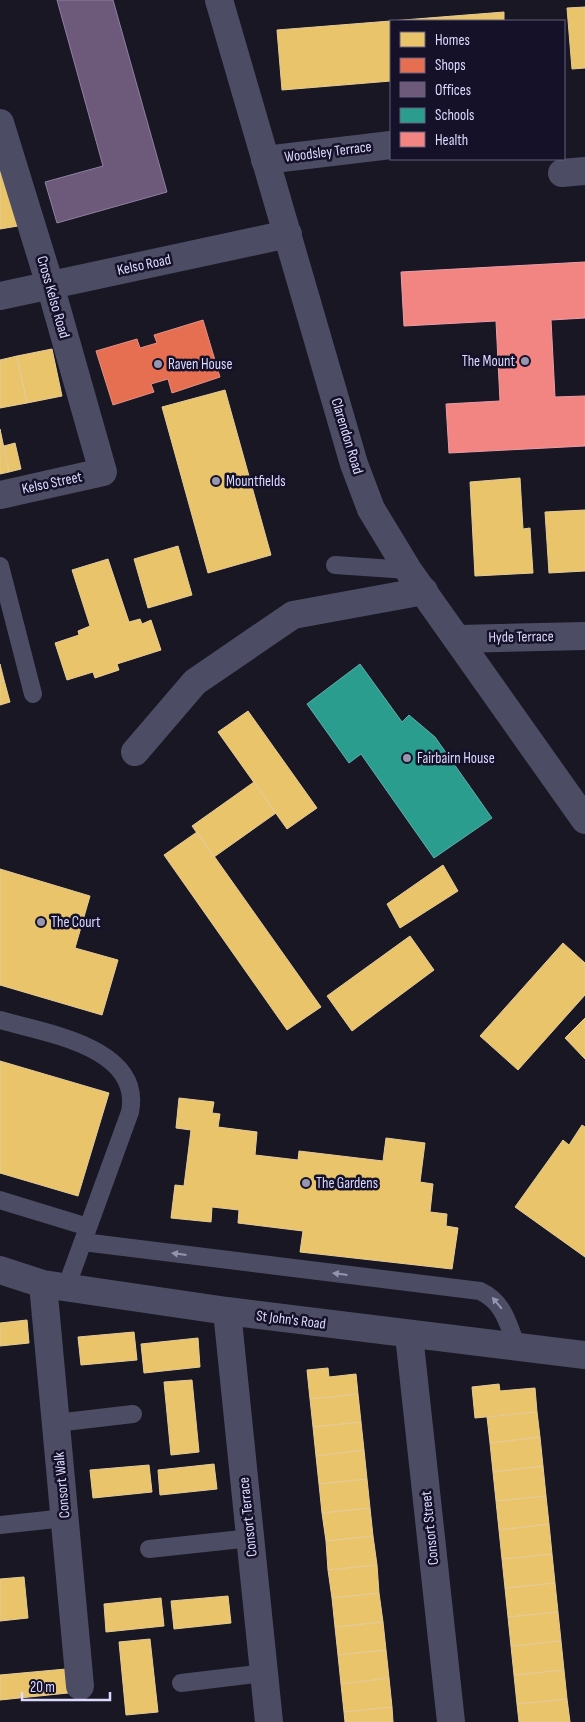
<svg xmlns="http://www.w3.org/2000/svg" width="585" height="1722" viewBox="0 0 585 1722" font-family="'Sofia Sans Condensed',sans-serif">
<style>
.homes{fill:#e9c46a;stroke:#e5cb96}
.shops{fill:#e76f51;stroke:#e48f85}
.offices{fill:#6d597a;stroke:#8e80a2}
.schools{fill:#2a9d8f;stroke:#5fafb0}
.health{fill:#f28482;stroke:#eb9ea7}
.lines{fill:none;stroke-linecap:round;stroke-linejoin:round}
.service{stroke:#4c4d64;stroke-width:18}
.minor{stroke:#4c4d64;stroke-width:28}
.tertiary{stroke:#4c4d64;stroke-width:28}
.oneway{fill:#9494b1}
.poi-dot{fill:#9796b1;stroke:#141129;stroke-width:2}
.labels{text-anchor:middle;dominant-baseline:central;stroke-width:5;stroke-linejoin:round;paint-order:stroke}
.street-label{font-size:15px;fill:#dcdafe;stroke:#141129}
.poi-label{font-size:15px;fill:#dcdafe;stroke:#141129;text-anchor:start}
</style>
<rect width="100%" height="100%" fill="#181723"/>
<path class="homes" d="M585 7V68L572 69 567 8Z
M504 12V21H391V81L282 90 277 30Z
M0 167 18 226 0 229Z
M52 349 62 396 27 403 17 356Z
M17 356 27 403 0 408V360Z
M225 390 271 555 208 573 162 407Z
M0 429 9 472 0 474Z
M15 443 21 469 9 472 4 446Z
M520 478 523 529 530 528 533 573 475 576 470 482Z
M585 510V571L549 573 545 512Z
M178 546 192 595 148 608 134 559Z
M108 559 129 622 140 619 142 624 151 620 161 650 117 664 119 670 95 678 93 672 67 680 55 643 79 635 78 631 90 626 72 570Z
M0 664 4 680 0 681Z
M4 680 10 702 0 705V681Z
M248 711 317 808 287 829 218 732Z
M254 782 276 813 214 857 192 826Z
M197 832 321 1007 287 1030 164 855Z
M443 865 458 891 400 928 387 904Z
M0 869 90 896 75 948 118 960 102 1015 0 985Z
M410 936 434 970 352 1031 327 996Z
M563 943 585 963V995L518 1070 480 1036Z
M585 1018V1059L565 1038Z
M0 1061 109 1093 78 1196 0 1173Z
M179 1098 214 1102 212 1113 220 1114 218 1127 257 1132 255 1155 298 1160 299 1151 383 1161 386 1138 425 1143 420 1182 433 1184 430 1212 447 1214 446 1226 458 1228 452 1269 300 1252 303 1231 238 1223 239 1210 212 1207 211 1222 171 1218 175 1185 184 1186 191 1130 176 1128Z
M582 1125 585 1127V1257L515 1207 563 1140 569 1145Z
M27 1320 29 1343 0 1346V1323Z
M134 1332 137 1360 81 1365 78 1337Z
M198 1338 200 1367 144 1373 141 1344Z
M328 1368 329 1377 356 1374 358 1394 310 1399 307 1370Z
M192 1380 199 1452 171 1455 164 1382Z
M499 1384 500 1391 535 1388 537 1412 475 1418 472 1387Z
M358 1394 361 1422 313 1427 310 1399Z
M537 1412 540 1437 490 1443 487 1417Z
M361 1422 364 1450 316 1456 313 1427Z
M540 1437 543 1466 493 1472 490 1443Z
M364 1450 367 1479 319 1484 316 1456Z
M214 1464 217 1489 160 1495 158 1470Z
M149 1465 152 1492 93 1498 90 1470Z
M543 1466 546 1496 496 1501 493 1472Z
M367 1479 370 1508 322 1513 319 1484Z
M546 1496 549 1524 499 1530 496 1501Z
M370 1508 373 1536 326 1541 322 1513Z
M549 1524 552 1554 502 1559 499 1530Z
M373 1536 377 1565 328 1570 326 1541Z
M552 1554 555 1583 505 1588 502 1559Z
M377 1565 379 1593 332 1598 328 1570Z
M24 1577 28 1618 0 1621V1579Z
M555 1583 558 1612 508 1617 505 1588Z
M379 1593 383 1622 335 1627 332 1598Z
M228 1596 231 1623 174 1629 171 1601Z
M161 1598 164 1626 106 1632 104 1604Z
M558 1612 561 1641 511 1646 508 1617Z
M383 1622 386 1650 338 1655 335 1627Z
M150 1639 158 1712 126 1715 119 1642Z
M561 1641 564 1670 514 1675 511 1646Z
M386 1650 389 1678 341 1684 338 1655Z
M66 1669 68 1693 0 1700V1675Z
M564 1670 567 1699 517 1704 514 1675Z
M389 1678 392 1707 344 1712 341 1684Z
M567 1699 570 1722H519L517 1704Z
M392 1707 393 1722H345L344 1712Z"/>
<path class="shops" d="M203 320 220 377 172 393 168 379 151 384 154 392 113 405 96 351 137 339 140 348 157 343 154 335Z"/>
<path class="offices" d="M57 0H113L167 192 57 223 45 182 103 166Z"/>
<path class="schools" d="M360 664 402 722 409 715 435 737 492 818 434 858 361 754 349 763 307 704Z"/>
<path class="health" d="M585 262V318L551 320 555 397 585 396V446L449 453 446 404 500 401 496 321 404 326 401 272Z"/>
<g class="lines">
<path class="service" d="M335 565 408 570
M0 566 33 694
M0 1020C45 1033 143 1047 130 1112L66 1288
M0 1200 88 1227
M83 1242 480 1291C504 1302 508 1324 517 1347
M56 1423 133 1414
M0 1525 65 1518
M149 1549 251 1538
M181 1683 264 1673"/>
<path class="minor" d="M0 123 50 285 103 472 0 495
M265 160 391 145
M562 173 585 171
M0 296 288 234
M458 639 585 636
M135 752 195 682 293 615 424 591
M0 1270 43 1284 227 1311 585 1355
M43 1284 80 1686
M227 1311 269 1722
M409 1335 451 1722"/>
<path class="tertiary" d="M219 0 354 464 371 509 408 570 585 820"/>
</g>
<defs><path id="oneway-solid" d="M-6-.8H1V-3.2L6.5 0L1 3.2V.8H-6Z" transform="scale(1.25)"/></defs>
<g class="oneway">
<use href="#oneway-solid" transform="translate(179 1254) rotate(-173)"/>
<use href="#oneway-solid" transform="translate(340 1274) rotate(-173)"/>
<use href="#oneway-solid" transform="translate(497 1303) rotate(-130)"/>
</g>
<g class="poi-dot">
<circle cx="525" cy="361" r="5"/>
<circle cx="158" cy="364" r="5"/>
<circle cx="216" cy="481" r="5"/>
<circle cx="407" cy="758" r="5"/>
<circle cx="41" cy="922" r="5"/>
<circle cx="306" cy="1183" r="5"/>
</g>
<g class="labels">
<g class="street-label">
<text transform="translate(328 152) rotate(-7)">Woodsley Terrace</text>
<text transform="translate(144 265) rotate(-12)">Kelso Road</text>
<text transform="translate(53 297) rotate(74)">Cross Kelso Road</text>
<text transform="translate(347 436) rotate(73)">Clarendon Road</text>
<text transform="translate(52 483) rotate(-12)">Kelso Street</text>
<text transform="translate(521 637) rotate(-1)">Hyde Terrace</text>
<text transform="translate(291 1320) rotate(7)">St John's Road</text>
<text transform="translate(62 1485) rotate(-95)">Consort Walk</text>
<text transform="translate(248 1517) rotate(-96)">Consort Terrace</text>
<text transform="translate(430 1528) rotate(-96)">Consort Street</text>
</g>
<g class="poi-label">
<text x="515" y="361" text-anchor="end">The Mount</text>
<text x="168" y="364">Raven House</text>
<text x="226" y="481">Mountfields</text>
<text x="417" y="758">Fairbairn House</text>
<text x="51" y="922">The Court</text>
<text x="316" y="1183">The Gardens</text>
</g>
</g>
<rect x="390" y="20" width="175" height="140" fill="#141129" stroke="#64617e"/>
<rect x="400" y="32" width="25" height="15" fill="#e9c46a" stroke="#64617e"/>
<text x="435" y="45" font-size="15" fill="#dcdafe">Homes</text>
<rect x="400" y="58" width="25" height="15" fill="#e76f51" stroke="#64617e"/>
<text x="435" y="70" font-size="15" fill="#dcdafe">Shops</text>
<rect x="400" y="82" width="25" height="15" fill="#6d597a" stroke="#64617e"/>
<text x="435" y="95" font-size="15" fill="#dcdafe">Offices</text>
<rect x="400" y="108" width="25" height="15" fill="#2a9d8f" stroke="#64617e"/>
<text x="435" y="120" font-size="15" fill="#dcdafe">Schools</text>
<rect x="400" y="132" width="25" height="15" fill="#f28482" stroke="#64617e"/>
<text x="435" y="145" font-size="15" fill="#dcdafe">Health</text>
<path d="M22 1692v8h88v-8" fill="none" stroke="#dcdafe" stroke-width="2.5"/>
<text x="30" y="1692" font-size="15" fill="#dcdafe" stroke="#141129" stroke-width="4" paint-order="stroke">20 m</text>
</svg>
